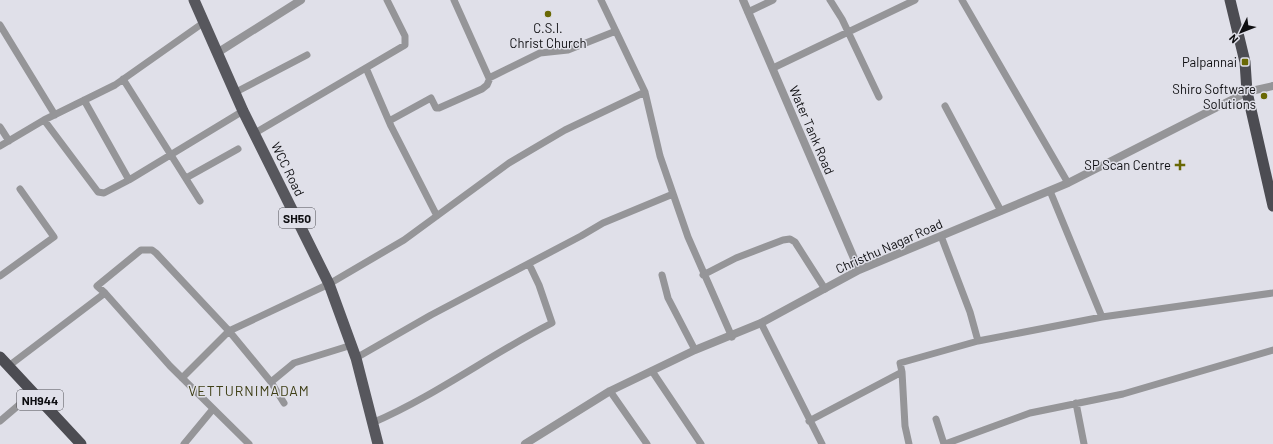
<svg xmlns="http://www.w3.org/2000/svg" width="1273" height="444" viewBox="0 0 1273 444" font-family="Barlow,sans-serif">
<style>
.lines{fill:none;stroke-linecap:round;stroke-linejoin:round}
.minor{stroke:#959598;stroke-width:7}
.tertiary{stroke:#959598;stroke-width:8}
.primary{stroke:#57575d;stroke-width:11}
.trunk{stroke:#4c4c52;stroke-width:11}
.poi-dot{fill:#696804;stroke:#e0e0e9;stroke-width:1.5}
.labels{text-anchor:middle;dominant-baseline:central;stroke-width:3;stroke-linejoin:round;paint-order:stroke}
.shield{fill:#e0e0e9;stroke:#4d4d52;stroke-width:1}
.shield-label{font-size:12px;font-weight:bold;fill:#0e0e11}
.poi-label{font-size:13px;fill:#0e0e11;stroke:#e0e0e9;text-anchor:end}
.street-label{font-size:13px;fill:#0e0e11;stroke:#e0e0e9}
.neighbourhood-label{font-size:14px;letter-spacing:1px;fill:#3e3e15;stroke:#e0e0e9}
</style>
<rect width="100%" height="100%" fill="#e0e0e9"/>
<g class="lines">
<path class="minor" d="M454 0 489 78 540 53 568 50 616 31
M601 0 645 92 660 156 688 237 732 337
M830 0 842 19 879 97
M962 0 1068 183
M748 12 773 0
M0 25 55 115
M366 68 391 126 437 216
M773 68 915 0
M123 79 200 201
M236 92 307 55
M84 100 129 180 243 111
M945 106 1001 211
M44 120 98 192 104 193 129 180
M389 121 431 98 436 108H439L482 89 487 85 490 78
M0 127 9 141
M255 133 405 45V36L387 0
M0 146 44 120 115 85 203 23
M186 178 238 149
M1050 191 1102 317
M662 275 668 298 695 350
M703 275 736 258 783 240 790 239 795 242 825 289
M0 276 54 237 20 189
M105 293 170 366 249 444
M761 323 822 444
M978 341 1102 317 1273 293
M356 358 431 315 581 236 603 223 673 194
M10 365 105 293 97 286 141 250H152L156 253 229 331 182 378
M652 371 701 444
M902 372 900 363 978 341 970 312 941 236
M271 382 294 363 352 345
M610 391 647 444
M284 403 271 382 229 331 329 284 404 240 509 163 565 130 645 92
M1076 403 1084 444
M936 419 944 444
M0 421 33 393
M809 421 902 372 905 426 909 444
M372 423C435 396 491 354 552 323L539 285 529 264
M184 444 213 409
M945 444 1030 413 1123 394 1273 350"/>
<path class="tertiary" d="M743 0 859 270
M217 53 301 0
M525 444 610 391 695 350 761 323 859 270 1068 183 1247 92 1273 86"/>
<path class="primary" d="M194 0 243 111 329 284 356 358 378 444"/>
<path class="trunk" d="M1230 0 1245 62 1247 92 1273 206
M0 357 81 444"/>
</g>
<g class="poi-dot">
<circle cx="548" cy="14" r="4"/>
<rect x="1241" y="58" width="8" height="8" rx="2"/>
<circle cx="1264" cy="96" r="4"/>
<path d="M1178 159h4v4h4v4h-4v4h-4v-4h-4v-4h4z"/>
</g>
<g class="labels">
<g class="shield">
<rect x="279" y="208" width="36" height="20" rx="3"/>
<rect x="17" y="390" width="46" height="20" rx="3"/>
</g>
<g class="shield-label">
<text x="297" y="218">SH50</text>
<text x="40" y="400">NH944</text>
</g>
<g class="poi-label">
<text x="548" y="28" text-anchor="middle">C.S.I.<tspan x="548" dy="15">Christ Church</tspan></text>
<text x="1237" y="62">Palpannai</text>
<text x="1256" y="89">Shiro Software<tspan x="1256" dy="15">Solutions</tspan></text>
<text x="1171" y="165">SP Scan Centre</text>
</g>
<g class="street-label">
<text transform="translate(812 130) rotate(67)">Water Tank Road</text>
<text transform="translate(288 169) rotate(64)">WCC Road</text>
<text transform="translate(889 246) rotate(-24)">Christhu Nagar Road</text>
</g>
<g class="neighbourhood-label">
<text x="249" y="390">VETTURNIMADAM</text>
</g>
</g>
<g transform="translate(1241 32) rotate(227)" stroke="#e0e0e9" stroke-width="3" paint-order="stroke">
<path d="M0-3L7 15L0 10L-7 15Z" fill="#0e0e11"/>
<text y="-6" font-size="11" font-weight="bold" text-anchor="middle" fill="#0e0e11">N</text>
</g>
</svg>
